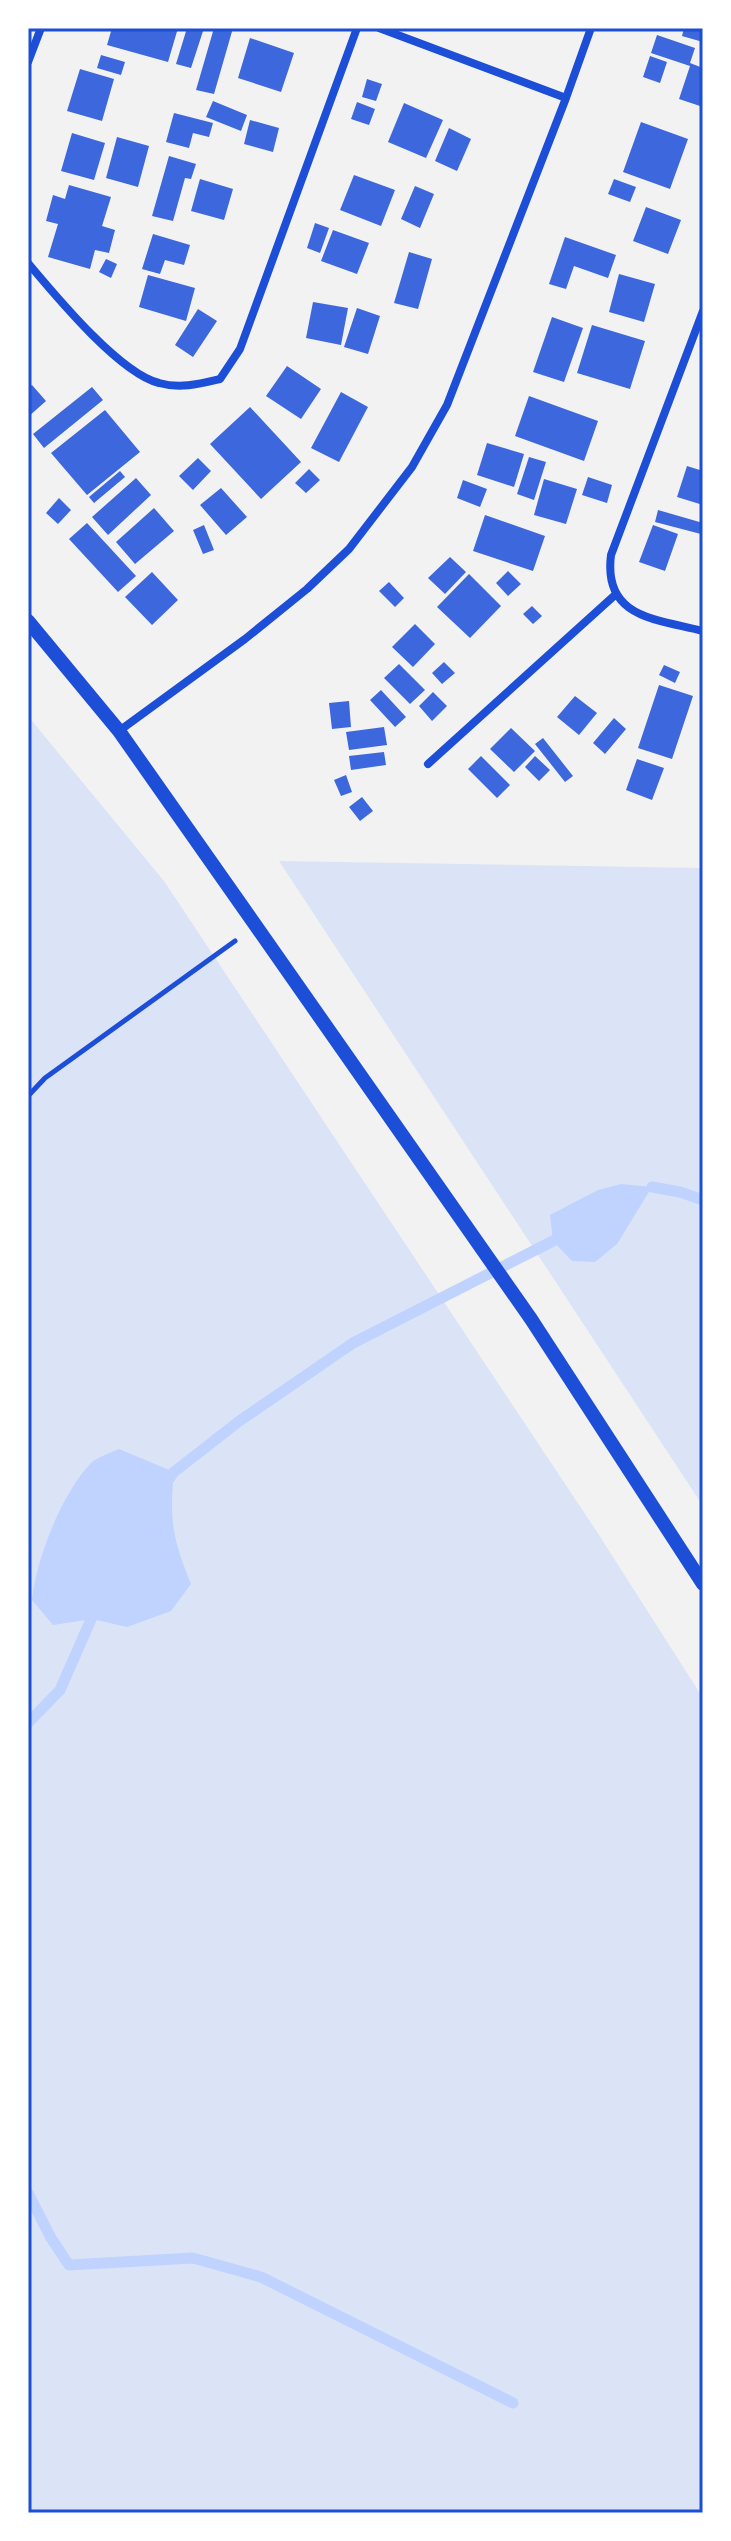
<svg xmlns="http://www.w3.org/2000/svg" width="731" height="2541" viewBox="0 0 731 2541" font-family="Montserrat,sans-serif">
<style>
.green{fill:#dbe4f7}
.water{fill:#bfd3fe}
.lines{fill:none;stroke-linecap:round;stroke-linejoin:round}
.stream{stroke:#bfd3fe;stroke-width:11}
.building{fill:#3d67dc}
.path{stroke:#1d4ed8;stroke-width:5}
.minor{stroke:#1d4ed8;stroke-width:8}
.tertiary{stroke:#1d4ed8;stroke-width:14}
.neatline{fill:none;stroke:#1d4ed8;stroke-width:3}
</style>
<rect width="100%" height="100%" fill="#f2f2f2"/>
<path class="green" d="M28 716 164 881 599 1535 703 1698V2513H28Z
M279 861 703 868V1506Z"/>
<path class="water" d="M621 1184 652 1187 617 1244 595 1262 572 1261 553 1241 550 1215 598 1190Z
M119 1449 174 1472C169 1520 173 1540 191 1584L171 1611 127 1627 92 1619 53 1625 32 1600C36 1559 62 1493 91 1463 98 1457 110 1453 119 1449Z"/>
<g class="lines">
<path class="stream" d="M652 1187 680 1192 703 1200
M166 1483 174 1472 238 1422 353 1343 553 1241
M28 1723 60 1690 96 1608
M28 2193 51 2238 69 2265 193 2258 261 2277 513 2403"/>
</g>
<path class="building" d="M112 28H178L168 62 107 45Z
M187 28H204L191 68 176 64Z
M214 28H233L214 94 196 90Z
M684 28H703V42L682 36Z
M657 35 695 48 690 63 703 68V107L679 99 690 66 651 53Z
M250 38 294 53 281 92 238 78Z
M101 55 125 62 121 75 97 68Z
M650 56 667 62 660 83 643 77Z
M80 69 114 79 102 121 67 111Z
M367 79 382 84 376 101 362 97Z
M213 101 247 115 241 131 206 117Z
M357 102 375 109 369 125 351 119Z
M404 103 443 120 426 158 388 142Z
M174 113 213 123 209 137 193 133 189 148 166 142Z
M250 120 279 128 273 152 244 144Z
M641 122 688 139 670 189 623 172Z
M449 128 471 139 457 171 435 161Z
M72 133 105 143 94 180 61 171Z
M117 137 149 146 138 187 106 178Z
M169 156 196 164 191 179 185 178 173 221 152 216Z
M354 175 395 190 381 226 340 210Z
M200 179 233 189 224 220 191 211Z
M614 179 636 187 630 202 608 194Z
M69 185 111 197 102 226 115 230 109 253 95 250 90 269 48 257 58 224 46 221 53 195 65 199Z
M415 186 434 194 420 228 401 219Z
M646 207 681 220 668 254 633 241Z
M315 223 329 228 320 253 307 248Z
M333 230 369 243 357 274 321 261Z
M153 234 190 245 184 265 165 260 160 274 142 269Z
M565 237 616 255 608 278 574 266 566 289 549 284Z
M409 252 432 259 418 309 394 303Z
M106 259 117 264 111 278 99 272Z
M619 274 655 284 644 322 609 312Z
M148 275 195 288 186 321 139 307Z
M313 302 348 308 341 345 306 338Z
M357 308 380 316 368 354 344 347Z
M198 309 217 321 193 357 175 345Z
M552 317 583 328 564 382 533 372Z
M592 325 645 341 630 389 577 373Z
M287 366 321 389 301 419 266 396Z
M32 385 46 401 28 417V388Z
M92 387 103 400 44 448 33 434Z
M341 392 368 407 339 462 311 448Z
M529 396 598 421 584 461 515 436Z
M250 407 301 462 261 499 210 444Z
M105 410 140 452 87 495 51 453Z
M487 443 524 454 514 487 477 475Z
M529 457 546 462 534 500 517 494Z
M198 458 211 471 193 490 179 476Z
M687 466 703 471V505L677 497Z
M309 469 320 480 306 493 295 483Z
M120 471 125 477 94 503 89 497Z
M588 477 612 485 607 503 582 495Z
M136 478 151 495 108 535 92 517Z
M544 479 577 489 566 524 534 515Z
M463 480 487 489 480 507 457 498Z
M221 488 247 517 226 535 200 505Z
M59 498 71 510 58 524 46 513Z
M154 508 174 531 135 564 116 542Z
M658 510 703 523 701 534 655 522Z
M485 515 545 536 533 571 473 551Z
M87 523 136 576 118 592 69 539Z
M204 525 214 550 203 554 193 530Z
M653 525 678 534 665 571 639 562Z
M450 557 466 572 445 594 428 578Z
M508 571 521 584 508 596 496 583Z
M152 572 178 600 152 625 125 597Z
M469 574 501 606 470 638 437 607Z
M389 582 404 598 395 607 379 591Z
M532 606 542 616 533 624 523 614Z
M415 624 435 644 413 667 392 647Z
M444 662 455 673 442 684 432 673Z
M399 664 425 690 410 704 384 678Z
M664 665 680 672 675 683 659 675Z
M659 685 693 696 672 759 638 748Z
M381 690 406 717 395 727 370 700Z
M433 692 447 706 432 721 419 706Z
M575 696 597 713 579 735 557 717Z
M349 701 351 727 332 729 329 703Z
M614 718 626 729 605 754 593 743Z
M384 727 387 745 349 750 346 732Z
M511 728 535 751 514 772 490 749Z
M543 738 573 776 565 782 535 744Z
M384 752 386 765 351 770 349 756Z
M481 756 510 785 497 798 468 769Z
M535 756 550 770 539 781 525 767Z
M637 759 664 768 652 800 626 790Z
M346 775 352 792 341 796 334 780Z
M362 797 373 811 360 821 349 807Z"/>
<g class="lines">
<path class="path" d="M28 1096 45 1078 235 941"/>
<path class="minor" d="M379 28 566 98
M28 62 41 28
M28 263C55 295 119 373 159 383 180 389 199 384 220 379L240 349 357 28
M703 311 611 555C603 618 656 619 703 631
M119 731 245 639 307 589 349 549 412 467 447 405 566 98 591 28
M428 764 615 595"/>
<path class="tertiary" d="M28 621 119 731 256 926 531 1319 703 1584"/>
</g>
<rect width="731" height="2541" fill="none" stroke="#ffffff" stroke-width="60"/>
<rect x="30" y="30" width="671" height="2481" class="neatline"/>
</svg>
